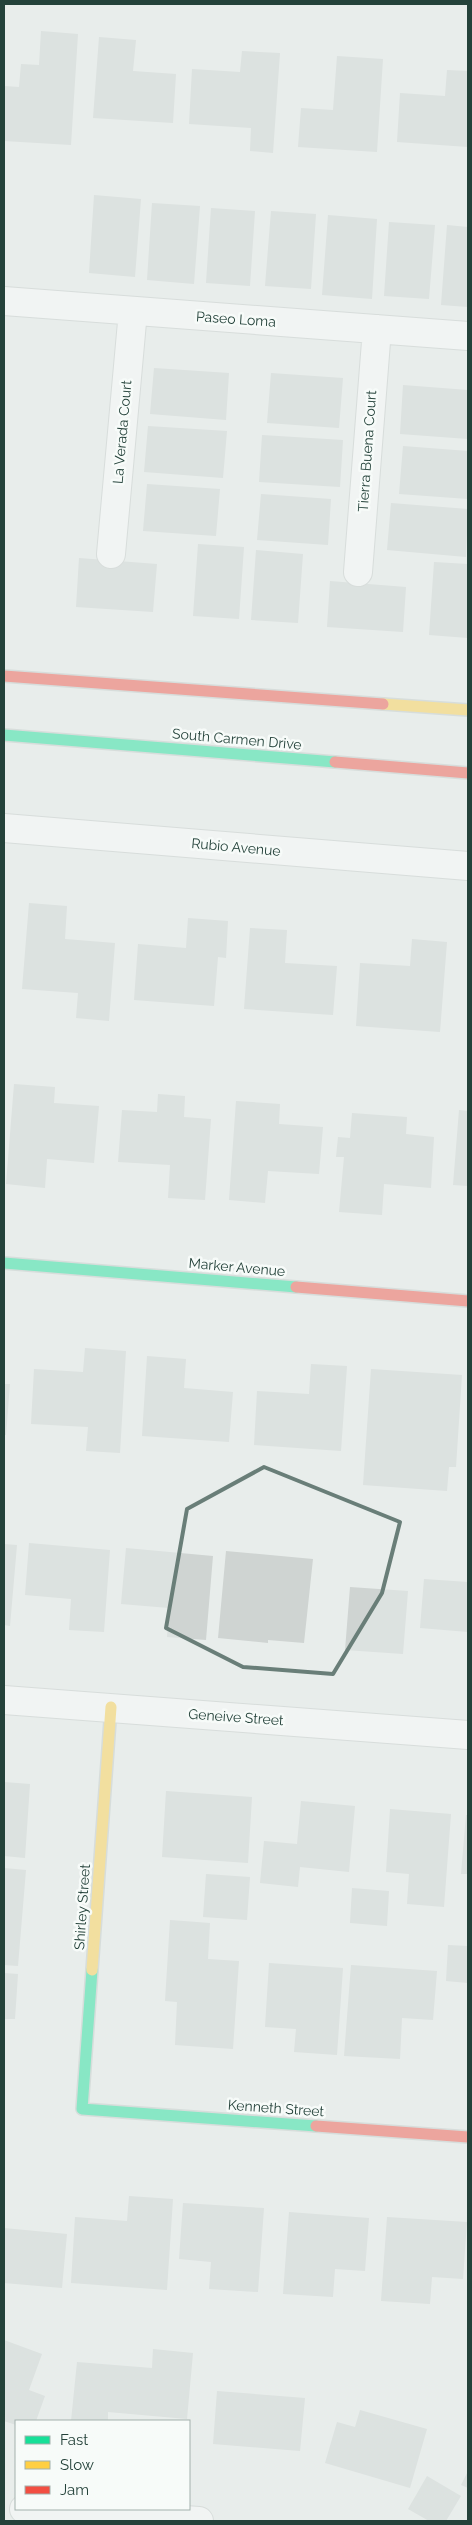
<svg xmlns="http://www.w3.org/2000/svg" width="472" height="2525" viewBox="0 0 472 2525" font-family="Raleway,sans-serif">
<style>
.building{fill:#cfd4d2}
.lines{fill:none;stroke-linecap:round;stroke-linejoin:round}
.street-casing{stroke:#c5cac8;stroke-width:30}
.fast-casing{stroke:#c3cbc8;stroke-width:14}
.slow-casing{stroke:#c3cbc8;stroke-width:14}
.jam-casing{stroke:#c3cbc8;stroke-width:14}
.street{stroke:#fcfcfc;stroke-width:28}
.fast{stroke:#16e098;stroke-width:11}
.slow{stroke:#ffcf43;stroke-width:11}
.jam{stroke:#f24e42;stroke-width:11}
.marked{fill:none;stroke:#697e78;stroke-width:4;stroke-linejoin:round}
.labels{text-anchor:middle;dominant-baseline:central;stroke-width:5;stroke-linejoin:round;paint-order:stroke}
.street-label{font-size:14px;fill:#24423a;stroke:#f7fbf9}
</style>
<rect width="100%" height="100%" fill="#e8edeb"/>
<path class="building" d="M41 31 78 34 71 145 4 141V86L19 87 21 64 39 65Z
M99 37 136 40 133 71 176 74 173 123 93 118Z
M242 51 280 53 273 153 250 151 251 128 189 124 192 69 240 72Z
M337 56 383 59 377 152 298 147 301 108 333 110Z
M447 70 468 71V147L397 142 400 93 445 96Z
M94 195 141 199 135 277 89 273Z
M152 203 200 206 194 284 147 280Z
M211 208 255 211 250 286 206 283Z
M271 211 316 214 311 289 265 286Z
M328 215 377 219 372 299 322 295Z
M389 222 435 225 429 299 384 296Z
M447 225 468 227V307L441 305Z
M154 368 229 373 226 420 150 414Z
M271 373 343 378 339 428 267 423Z
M403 385 468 390V439L400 434Z
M148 426 227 431 223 478 144 472Z
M262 435 343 440 340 487 259 482Z
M403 446 468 451V499L399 494Z
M147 484 220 489 216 536 143 531Z
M261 494 331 499 328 545 257 540Z
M391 503 468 509 466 557 387 550Z
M198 544 244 547 239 619 193 616Z
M256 550 303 554 298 623 251 620Z
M79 558 157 564 153 612 76 607Z
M434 562 468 564V638L429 635Z
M330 581 406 587 403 632 327 627Z
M29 903 67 906 65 939 115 943 109 1021 76 1018 78 993 22 989Z
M188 918 228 921 226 958 218 957 214 1006 134 1000 138 944 186 948Z
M250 928 287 930 285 963 337 966 333 1015 244 1009Z
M412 939 447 942 440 1032 356 1026 360 963 410 966Z
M14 1084 55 1087 54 1103 99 1106 94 1163 47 1159 45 1188 6 1184Z
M158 1094 185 1096 184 1117 211 1119 205 1200 168 1198 170 1165 118 1162 122 1110 157 1112Z
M236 1101 280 1104 279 1124 323 1127 319 1174 268 1171 265 1203 229 1200Z
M459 1110 468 1111V1186L453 1185Z
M352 1113 407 1117 406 1134 434 1137 431 1188 384 1184 382 1215 339 1212 344 1157H336L338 1137 350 1138Z
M85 1348 126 1351 120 1453 86 1451 88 1427 31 1424 34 1369 83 1372Z
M147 1356 186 1359 184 1388 233 1392 229 1442 142 1436Z
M311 1364 347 1366 341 1451 254 1445 257 1391 309 1394Z
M371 1369 462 1375 456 1467H449L447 1491 363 1485Z
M4 1384H10L6 1435H4Z
M29 1543 110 1550 104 1632 69 1630 71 1599 25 1595Z
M4 1544 17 1545 10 1626 4 1625Z
M126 1548 213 1556 206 1640 167 1637 169 1608 121 1604Z
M226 1551 313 1559 304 1643 268 1640V1643L218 1638Z
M424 1579 468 1582V1632L420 1628Z
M350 1587 408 1591 403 1654 345 1650Z
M4 1782 30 1784 25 1858 4 1856Z
M166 1791 252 1797 248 1863 162 1857Z
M301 1801 355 1806 349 1872 300 1867 298 1887 260 1883 264 1841 297 1844Z
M390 1809 451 1814 444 1907 407 1904 409 1874 386 1872Z
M466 1815H468V1874H461Z
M4 1868 26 1870 18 1966 4 1965Z
M206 1874 250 1877 247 1920 203 1917Z
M352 1888 389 1891 387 1926 350 1923Z
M170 1920 210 1923 208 1959 239 1961 233 2049 175 2045 177 2002 165 2001Z
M448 1945 468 1946V1983L446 1981Z
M269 1963 343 1968 337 2055 294 2052 296 2029 265 2027Z
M351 1965 437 1971 433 2020 402 2018 400 2059 344 2056Z
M4 1973 18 1974 15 2019H4Z
M129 2196 173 2199 167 2290 71 2283 75 2217 127 2221Z
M183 2203 264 2208 258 2292 209 2289 211 2262 179 2259Z
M289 2212 369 2218 365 2271 335 2269 333 2297 283 2294Z
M387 2217 467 2222 463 2279 432 2277 430 2304 381 2301Z
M4 2228 67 2234 62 2288 4 2283Z
M4 2340 42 2354 29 2390 45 2396 36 2421H16V2425L4 2421Z
M153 2349 193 2353 187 2419 108 2412V2421H71L77 2362 152 2368Z
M217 2391 305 2398 300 2451 213 2444Z
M360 2410 427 2429 410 2488 325 2463 337 2422 355 2427Z
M468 2471V2488L461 2485Z
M427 2476 461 2496 446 2521H429L408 2509Z"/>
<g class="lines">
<defs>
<path id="street" d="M4 301 468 336
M111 554 133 311
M358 572 377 329
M4 828 468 866
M4 1700 468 1735
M24 2509 199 2521"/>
<path id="fast" d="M4 735 335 762
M4 1263 296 1287
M92 1970 82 2109 316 2126"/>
<path id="slow" d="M383 704 468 710
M92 1970 111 1707"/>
<path id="jam" d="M4 676 383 704
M335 762 468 773
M296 1287 468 1301
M316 2126 468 2137"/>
</defs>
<use href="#street" class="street-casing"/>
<use href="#fast" class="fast-casing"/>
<use href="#slow" class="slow-casing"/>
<use href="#jam" class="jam-casing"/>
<use href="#street" class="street"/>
<use href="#fast" class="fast"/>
<use href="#slow" class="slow"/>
<use href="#jam" class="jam"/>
</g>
<path d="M0 0H472V2525H0ZM264 1467 400 1522 382 1593 333 1674 243 1667 166 1628 187 1509Z" fill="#e8edeb" fill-opacity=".55" fill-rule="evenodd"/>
<path class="marked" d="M264 1467 400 1522 382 1593 333 1674 243 1667 166 1628 187 1509Z"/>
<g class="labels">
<g class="street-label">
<text transform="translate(236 319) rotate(4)">Paseo Loma</text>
<text transform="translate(122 432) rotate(-85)">La Verada Court</text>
<text transform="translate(367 451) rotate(-86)">Tierra Buena Court</text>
<text transform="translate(237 739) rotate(5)">South Carmen Drive</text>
<text transform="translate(236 847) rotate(5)">Rubio Avenue</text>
<text transform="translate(237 1267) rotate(5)">Marker Avenue</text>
<text transform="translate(236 1717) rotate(4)">Geneive Street</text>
<text transform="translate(82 1907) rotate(-86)">Shirley Street</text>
<text transform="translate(276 2108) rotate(4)">Kenneth Street</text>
</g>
</g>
<rect width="472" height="2525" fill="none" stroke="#24423a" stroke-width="10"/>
<rect x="15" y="2420" width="175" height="90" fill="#f7fbf9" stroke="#a3b1ad"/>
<rect x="25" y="2436" width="25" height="8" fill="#16e098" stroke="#a3b1ad"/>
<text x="60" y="2445" font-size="15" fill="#24423a">Fast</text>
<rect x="25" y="2461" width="25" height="8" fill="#ffcf43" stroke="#a3b1ad"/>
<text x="60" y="2470" font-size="15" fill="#24423a">Slow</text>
<rect x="25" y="2486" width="25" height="8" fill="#f24e42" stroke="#a3b1ad"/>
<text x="60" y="2495" font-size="15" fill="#24423a">Jam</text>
</svg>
